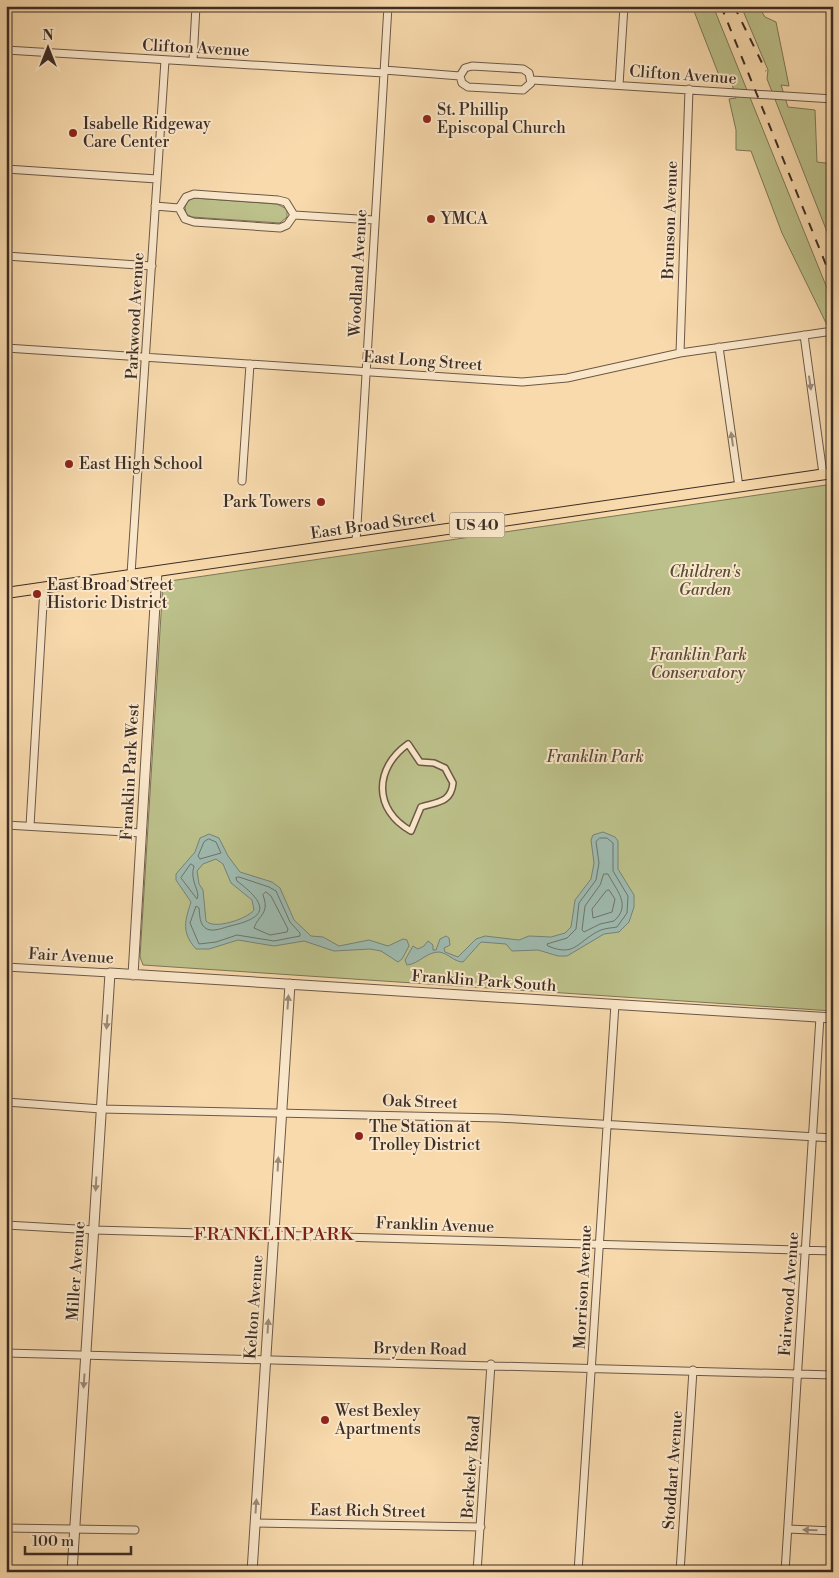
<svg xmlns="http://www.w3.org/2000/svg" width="839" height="1578" viewBox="0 0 839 1578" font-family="'Libre Bodoni',serif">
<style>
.green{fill:#bcc08a;stroke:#7c7658}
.water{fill:#9ebaaf;stroke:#778278;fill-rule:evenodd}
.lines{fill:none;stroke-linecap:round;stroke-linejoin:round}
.shore{stroke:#6e746a;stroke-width:1}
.pedestrian-casing{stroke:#6c5847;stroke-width:8}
.minor-casing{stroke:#6c5847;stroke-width:9}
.tertiary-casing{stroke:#6c5847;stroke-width:11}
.primary-casing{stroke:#3d2d25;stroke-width:12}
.pedestrian{stroke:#fae7ca;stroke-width:5}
.minor{stroke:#fae7ca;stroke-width:7}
.tertiary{stroke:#fae7ca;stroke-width:9}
.primary{stroke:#f8daad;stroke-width:10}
.rail{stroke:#3d2d25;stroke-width:2;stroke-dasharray:9 9;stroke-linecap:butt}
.oneway{fill:#9c8a78}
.poi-dot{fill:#8f2418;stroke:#fae7ca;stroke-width:2}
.labels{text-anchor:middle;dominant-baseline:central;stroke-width:4;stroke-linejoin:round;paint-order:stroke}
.shield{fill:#fae7ca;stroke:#766556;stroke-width:1}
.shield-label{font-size:15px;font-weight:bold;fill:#3d2d25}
.street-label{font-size:16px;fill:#3d2d25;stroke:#fae7ca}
.poi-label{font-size:16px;fill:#3d2d25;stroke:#fae7ca;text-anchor:start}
.park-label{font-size:16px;font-style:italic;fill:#564a39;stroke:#fae7ca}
.neighbourhood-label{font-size:18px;letter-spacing:1px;fill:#7a1f14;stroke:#fae7ca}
</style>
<rect width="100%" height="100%" fill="#f8daad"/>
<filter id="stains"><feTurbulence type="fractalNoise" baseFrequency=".004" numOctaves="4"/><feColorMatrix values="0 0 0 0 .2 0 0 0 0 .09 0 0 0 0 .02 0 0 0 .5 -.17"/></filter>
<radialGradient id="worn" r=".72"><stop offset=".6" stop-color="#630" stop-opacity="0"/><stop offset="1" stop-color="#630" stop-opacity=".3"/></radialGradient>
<path class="green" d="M692 6H713L833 303V323L827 325 782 233 751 151 736 150V130L729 99 736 98 732 84 722 83Z
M741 6H758L765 17 776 22 789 86 781 85 788 107 815 110 817 162 833 164V247L767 79 768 70Z
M193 198 277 204 287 209V217L280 223 192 217 186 214 185 207 188 201Z
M833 484V1011L143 965 140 957 163 582Z"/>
<path class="water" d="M603 832 615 837 618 841V869L634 895V907L629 922 619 932 604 934 567 956H558L538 950 512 951 506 944 481 942 463 962C454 962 448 953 439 952 426 952 419 964 407 965L405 960 413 946 418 949 424 946 428 941 433 945V950H436L440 939 446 936 449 938 450 945 444 948 445 952 458 957 476 939 485 936 519 940 529 936 551 937 565 933 571 927 575 900 591 879 594 863 591 840 593 835Z
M209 834 219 838 228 856 240 872 272 882 280 888 294 920 311 936 323 937 339 946 369 940 388 946 403 939 407 940 409 946 402 959 398 962 381 951 370 949 334 951 304 941 274 946 238 940 209 949H196C181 932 185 921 191 902L176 880V874L195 852 200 838ZM216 859 223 864 231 883 252 900 254 910C247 919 214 930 206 921L203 890 199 884 197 871 203 864Z"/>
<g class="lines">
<path class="shore" d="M600 838H607L613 843V871L628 896 627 913 617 927C612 928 606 928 601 930 578 940 576 958 548 946L547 944 567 938 576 929 579 903 596 880 599 863 596 842Z
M209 839 216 842 221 853 200 859 198 856 204 842Z
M191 864 194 866C189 881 201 891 197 899L181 878Z
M604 874H608C616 890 632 905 614 921L600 924 584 932 582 930 585 906 600 885Z
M239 877 269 887 276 891 290 922 300 933V936L274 941 237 935 216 942 199 944 190 923 196 906 199 908C200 915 199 925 207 929 213 932 223 928 230 926 271 917 266 903 237 881L236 878Z
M609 890 615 899 612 912 593 918 592 909 606 891Z
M266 892 271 896 288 929 287 932 270 935 254 928C259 914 270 914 263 895Z"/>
<defs>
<path id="pedestrian" d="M408 744 420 762 434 763 445 768 453 783C451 803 437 802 421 807L411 831C373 810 374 768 408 744Z"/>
<path id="minor" d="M6 50 384 73
M193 61 196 6
M472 66 523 69 529 73 531 83 523 90 468 87 462 83 460 76 465 68Z
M384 70 460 76
M532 80 833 99
M619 85 624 6
M6 169 157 179
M194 194 278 200 286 202 294 215 287 225 280 228 194 222 185 219 179 208 186 197Z
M155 206 179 208
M294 215 374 220
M6 256 152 266
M804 335 823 474
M719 347 739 487
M6 348 522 382 567 378 680 353 833 331
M680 353 689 89
M242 481 250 364
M356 542 388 6
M131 574 165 60
M6 825 142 833
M30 826 44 587
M6 967 110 973
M6 1102 101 1109 498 1118 833 1138
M6 1225 94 1230 833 1251
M6 1353 833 1375
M255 1523 481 1527
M6 1528 135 1530
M788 1529 833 1531
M477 1572 491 1364
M578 1572 615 1004
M680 1572 693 1370
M785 1572 820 1017"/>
<path id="tertiary" d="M133 975 157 571
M72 1572 110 973 833 1018
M252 1572 290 984"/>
<path id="primary" d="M6 593 833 473"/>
</defs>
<use href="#pedestrian" class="pedestrian-casing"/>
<use href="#minor" class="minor-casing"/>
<use href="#tertiary" class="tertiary-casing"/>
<use href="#primary" class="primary-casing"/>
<use href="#pedestrian" class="pedestrian"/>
<use href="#minor" class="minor"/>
<use href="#tertiary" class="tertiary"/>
<use href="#primary" class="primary"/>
<path class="rail" d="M721 6 833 282
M734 6 766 71"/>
</g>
<defs><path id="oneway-solid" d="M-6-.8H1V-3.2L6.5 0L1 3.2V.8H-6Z" transform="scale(1.25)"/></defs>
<g class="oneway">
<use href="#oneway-solid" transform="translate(810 383) rotate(82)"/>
<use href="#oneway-solid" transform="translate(732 439) rotate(-98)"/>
<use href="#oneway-solid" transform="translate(288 1002) rotate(-86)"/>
<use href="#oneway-solid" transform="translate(107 1022) rotate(94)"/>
<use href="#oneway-solid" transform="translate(278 1164) rotate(-87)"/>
<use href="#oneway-solid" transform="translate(96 1184) rotate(93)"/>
<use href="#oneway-solid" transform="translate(268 1326) rotate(-86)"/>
<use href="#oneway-solid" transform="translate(84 1381) rotate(94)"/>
<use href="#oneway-solid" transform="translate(256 1506) rotate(-86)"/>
<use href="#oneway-solid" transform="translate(810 1530) rotate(-178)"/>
</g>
<g class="poi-dot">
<circle cx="427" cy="119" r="5"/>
<circle cx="73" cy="133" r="5"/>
<circle cx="431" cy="219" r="5"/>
<circle cx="69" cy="464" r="5"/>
<circle cx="321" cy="502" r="5"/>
<circle cx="37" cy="594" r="5"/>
<circle cx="359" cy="1136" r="5"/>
<circle cx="325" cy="1420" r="5"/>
</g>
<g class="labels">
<rect class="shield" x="449.5" y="512.5" width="55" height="25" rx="4"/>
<g class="shield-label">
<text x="477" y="525">US 40</text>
</g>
<g class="street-label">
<text transform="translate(196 48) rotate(3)">Clifton Avenue</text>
<text transform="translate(683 75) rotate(4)">Clifton Avenue</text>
<text transform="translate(670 220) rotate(-88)">Brunson Avenue</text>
<text transform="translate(358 273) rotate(-87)">Woodland Avenue</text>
<text transform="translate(135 316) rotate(-87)">Parkwood Avenue</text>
<text transform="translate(423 361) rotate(4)">East Long Street</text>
<text transform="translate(373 525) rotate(-8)">East Broad Street</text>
<text transform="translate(130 772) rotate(-87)">Franklin Park West</text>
<text transform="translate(71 956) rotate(3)">Fair Avenue</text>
<text transform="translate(484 981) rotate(4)">Franklin Park South</text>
<text transform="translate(420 1102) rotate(2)">Oak Street</text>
<text transform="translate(435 1225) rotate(2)">Franklin Avenue</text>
<text transform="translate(76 1271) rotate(-86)">Miller Avenue</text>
<text transform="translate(583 1287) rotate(-87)">Morrison Avenue</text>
<text transform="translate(789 1294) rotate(-86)">Fairwood Avenue</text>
<text transform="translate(254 1307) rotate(-86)">Kelton Avenue</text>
<text transform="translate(420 1349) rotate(1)">Bryden Road</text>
<text transform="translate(471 1467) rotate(-86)">Berkeley Road</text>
<text transform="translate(673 1470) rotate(-86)">Stoddart Avenue</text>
<text transform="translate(368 1511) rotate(1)">East Rich Street</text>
</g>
<g class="poi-label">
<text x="437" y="110">St. Phillip<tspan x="437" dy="18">Episcopal Church</tspan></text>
<text x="83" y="124">Isabelle Ridgeway<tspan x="83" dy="18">Care Center</tspan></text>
<text x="441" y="219">YMCA</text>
<text x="79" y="464">East High School</text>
<text x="311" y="502" text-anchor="end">Park Towers</text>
<text x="47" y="585">East Broad Street<tspan x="47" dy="18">Historic District</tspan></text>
<text x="369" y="1127">The Station at<tspan x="369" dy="18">Trolley District</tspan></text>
<text x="335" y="1411">West Bexley<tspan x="335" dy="18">Apartments</tspan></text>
</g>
<g class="park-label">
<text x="705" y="572">Children's<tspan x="705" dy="18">Garden</tspan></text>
<text x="698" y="655">Franklin Park<tspan x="698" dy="18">Conservatory</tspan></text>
<text x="595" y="757">Franklin Park</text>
</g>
<g class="neighbourhood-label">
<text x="274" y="1234">FRANKLIN PARK</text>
</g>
</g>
<rect width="839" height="1578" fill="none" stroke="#f8daad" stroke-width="25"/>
<rect x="8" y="8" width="824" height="1563" fill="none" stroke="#3d2d25" stroke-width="2.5"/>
<rect x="12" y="12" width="814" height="1553" fill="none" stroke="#3d2d25"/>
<g transform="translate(48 48)" stroke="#fae7ca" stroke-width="4" paint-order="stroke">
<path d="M0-4L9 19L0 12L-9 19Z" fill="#3d2d25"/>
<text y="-8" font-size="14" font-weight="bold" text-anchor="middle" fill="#3d2d25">N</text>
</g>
<path d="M25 1546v8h106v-8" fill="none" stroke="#3d2d25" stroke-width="2.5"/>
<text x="32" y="1546" font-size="15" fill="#3d2d25" stroke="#fae7ca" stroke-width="4" paint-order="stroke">100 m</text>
<rect width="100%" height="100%" filter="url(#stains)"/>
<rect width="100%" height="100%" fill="url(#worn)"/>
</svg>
